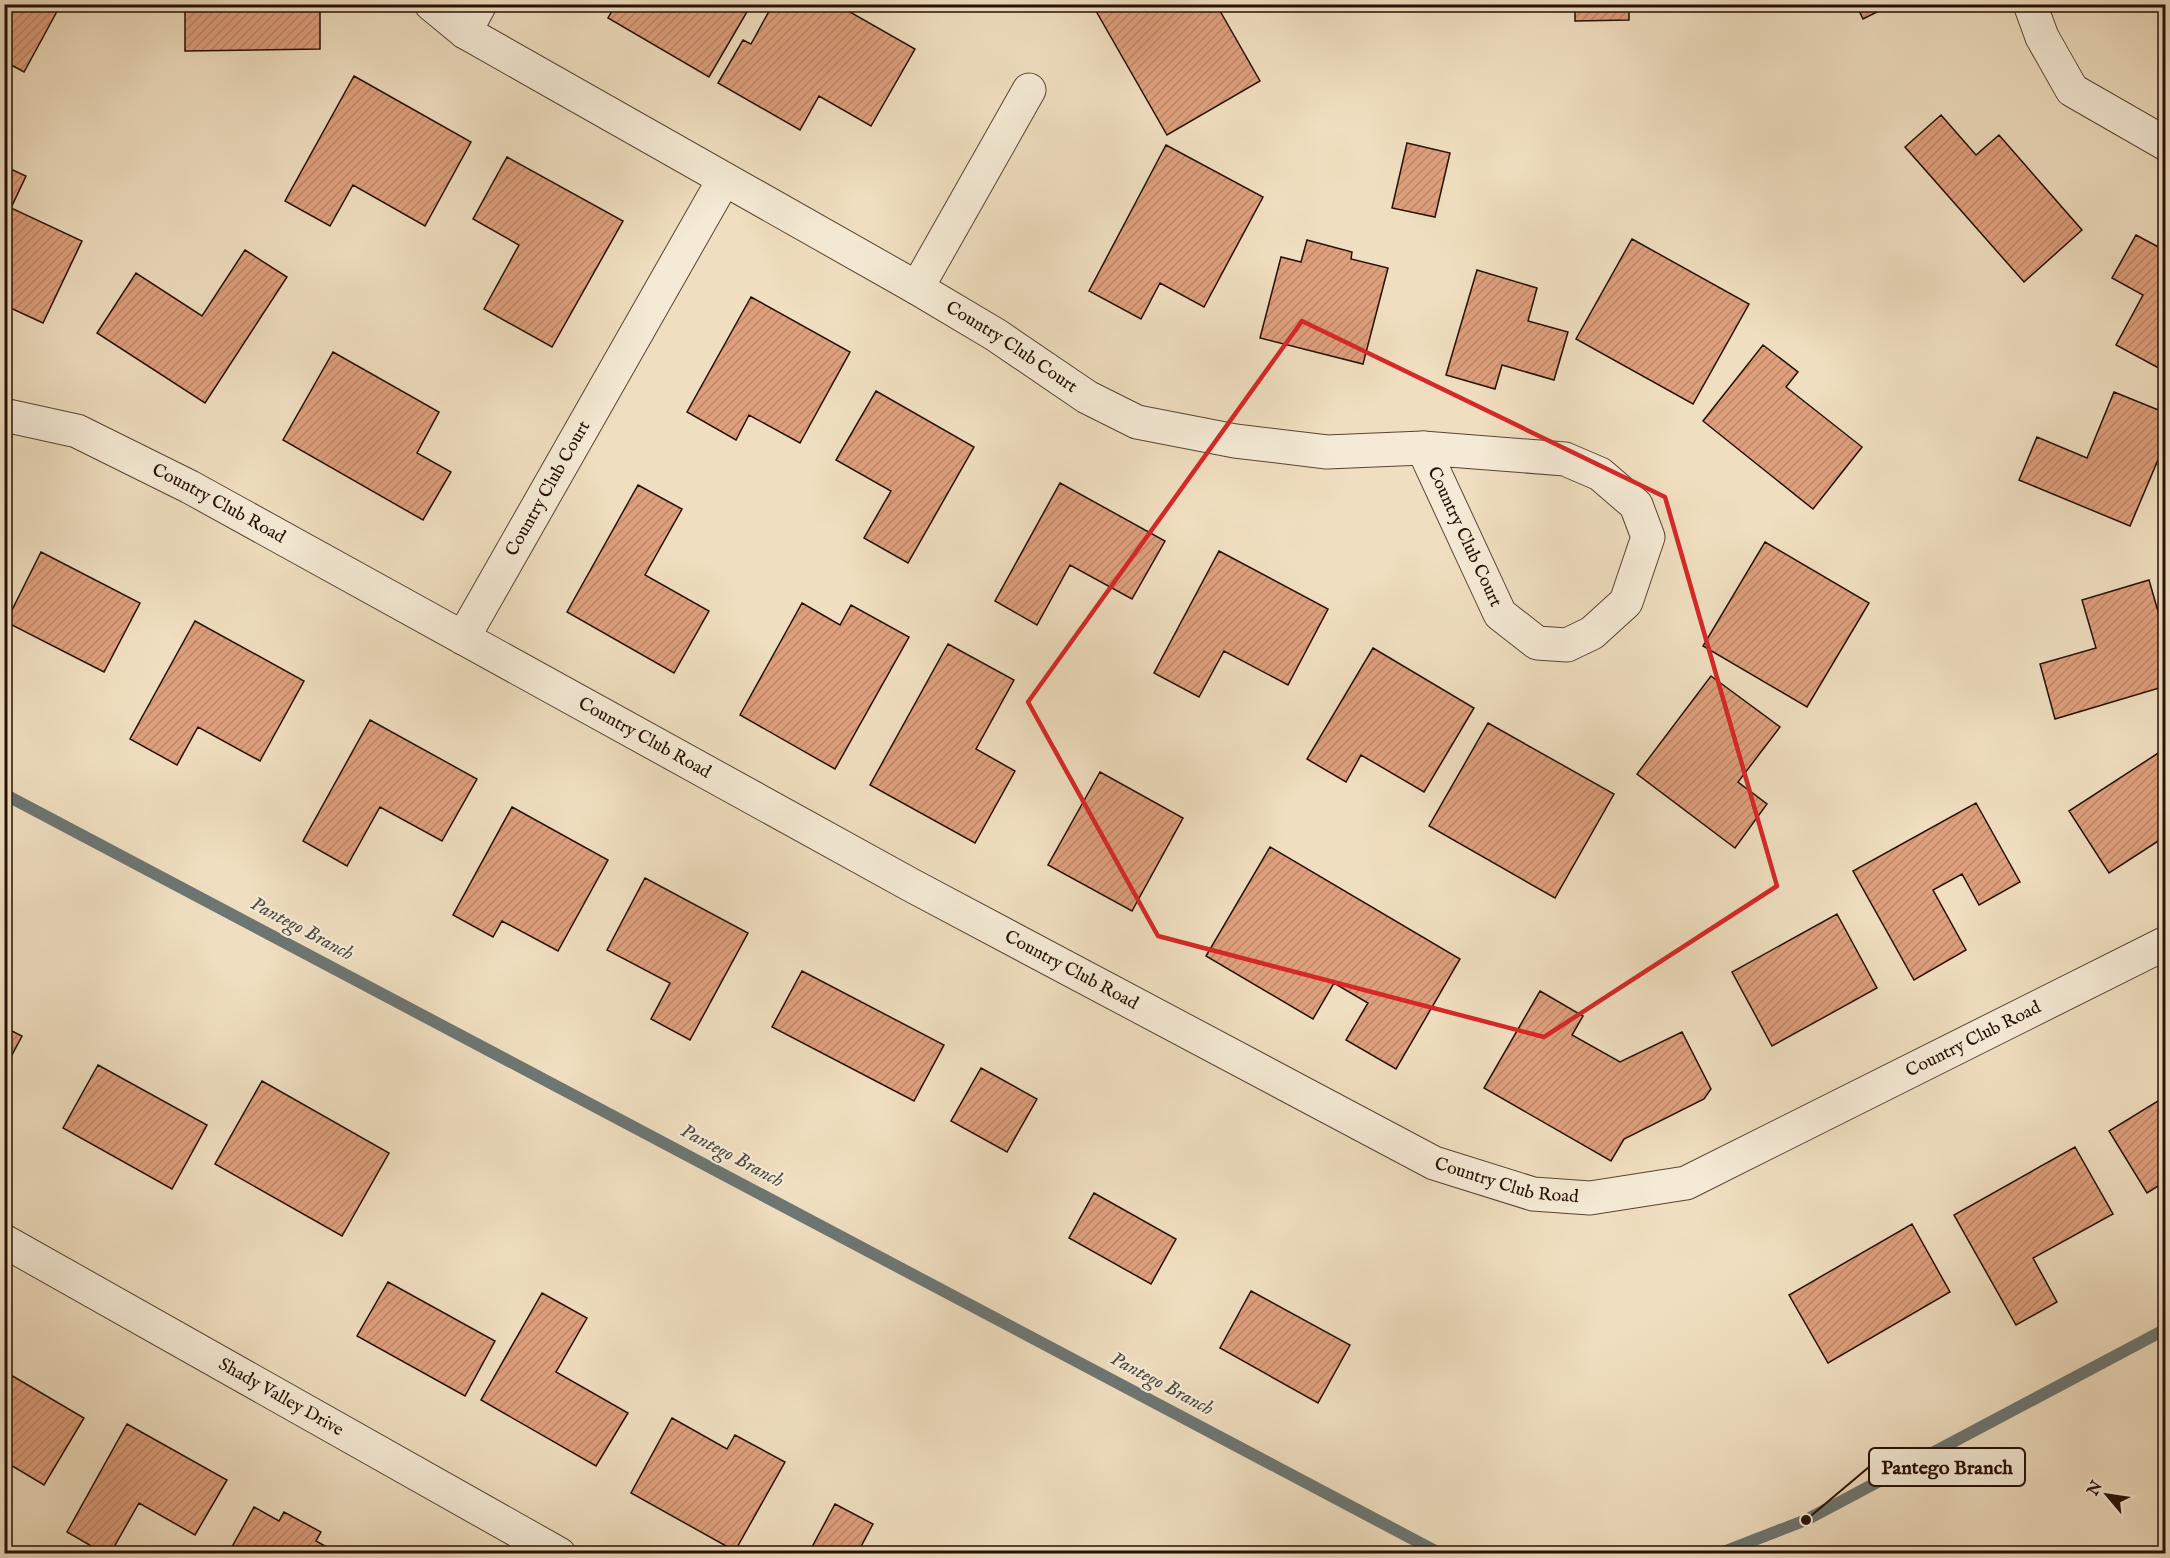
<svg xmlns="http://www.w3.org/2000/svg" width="2170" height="1558" viewBox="0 0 2170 1558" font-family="'IM FELL English',serif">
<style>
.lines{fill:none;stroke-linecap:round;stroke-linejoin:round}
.stream{stroke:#6d7673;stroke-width:12}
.building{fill:url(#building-hatch);stroke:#261006;stroke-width:1.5}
.minor-casing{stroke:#584434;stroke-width:35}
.minor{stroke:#f5ead5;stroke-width:33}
.marked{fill:none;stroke:#d62828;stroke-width:4.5;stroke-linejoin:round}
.labels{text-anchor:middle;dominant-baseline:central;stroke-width:4.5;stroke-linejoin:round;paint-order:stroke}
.street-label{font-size:18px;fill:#261006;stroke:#f5ead5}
.water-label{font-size:20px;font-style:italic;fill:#504c45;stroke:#f5ead5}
.leader{fill:none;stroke:#261006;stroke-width:2}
.callout-dot{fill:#261006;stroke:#f5ead5;stroke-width:2}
.callout{fill:#f5ead5;stroke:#261006;stroke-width:2}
.callout-label{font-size:20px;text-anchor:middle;font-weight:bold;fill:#261006}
</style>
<defs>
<pattern id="building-hatch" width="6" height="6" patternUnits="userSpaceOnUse" patternTransform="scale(1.5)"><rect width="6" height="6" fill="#de9f7c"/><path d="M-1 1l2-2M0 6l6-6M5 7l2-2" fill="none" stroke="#be886a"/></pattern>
</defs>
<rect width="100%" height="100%" fill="#efdebf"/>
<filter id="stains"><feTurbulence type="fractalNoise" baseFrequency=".00333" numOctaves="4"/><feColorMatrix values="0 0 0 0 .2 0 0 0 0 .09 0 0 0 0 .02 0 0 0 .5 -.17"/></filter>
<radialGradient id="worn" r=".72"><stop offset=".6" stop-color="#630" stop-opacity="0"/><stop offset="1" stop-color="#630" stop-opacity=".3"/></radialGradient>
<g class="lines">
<path class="stream" d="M4 794 1441 1554
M1718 1554 1806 1520 2166 1329"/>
</g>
<path class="building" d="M4 4H61L24 72 4 61Z
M185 4H320V49L185 51Z
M616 4H742L741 7 748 10 709 77 608 18Z
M773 4H836L915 49 871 126 819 96 800 130 718 83 743 40 751 44Z
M1092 4H1216L1260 81 1167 135Z
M1575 4H1629V20L1575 21Z
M1856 4H1893L1863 19Z
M2153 4H2166V21Z
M354 76 471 142 425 226 353 185 330 226 285 201Z
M1941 115 1976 155 1999 135 2082 230 2024 282 1905 147Z
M1407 143 1450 153 1435 217 1392 208Z
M1166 145 1263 197 1204 307 1160 283 1141 319 1089 291Z
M507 157 623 221 552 347 484 309 519 245 473 219Z
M4 166 26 176 11 208 82 241 43 323 4 305Z
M2136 235 2166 251V372L2116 345 2143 295 2112 278Z
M1632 239 1749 304 1693 404 1576 339Z
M1307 240 1352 252 1351 259 1388 268 1363 364 1260 338 1281 257 1301 262Z
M245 250 287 277 205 403 97 333 136 273 202 316Z
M1477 270 1537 288 1528 321 1568 332 1554 380 1502 365 1495 389 1446 375Z
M751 297 850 352 800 443 749 415 736 440 687 412Z
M1763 345 1798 372 1786 387 1862 447 1813 509 1703 421Z
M333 352 439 412 417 453 451 472 423 520 283 440Z
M876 391 974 447 908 563 864 538 891 491 836 460Z
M2114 392 2166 413V441L2130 526 2019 480 2037 437 2087 458Z
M1060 483 1165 541 1132 599 1070 565 1037 625 995 601Z
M638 485 682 509 645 575 709 611 674 673 567 612Z
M1765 542 1869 603 1807 707 1703 646Z
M1219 551 1328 609 1288 685 1224 651 1199 697 1154 673Z
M41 552 140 603 104 672 6 622Z
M2149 580 2166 639V686L2055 719 2040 664 2096 648 2082 600Z
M802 603 840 625 851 605 909 637 835 769 740 715Z
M195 621 304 681 260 761 198 727 177 765 130 739Z
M948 644 1014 680 976 749 1015 771 975 843 870 785Z
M1373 648 1474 708 1424 792 1361 755 1346 782 1307 759Z
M1711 676 1780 727 1738 782 1767 804 1735 848 1637 774Z
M370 720 477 779 442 841 380 807 347 866 303 841Z
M1488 723 1614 794 1555 898 1429 826Z
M2166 748V836L2109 873 2069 811Z
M1100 772 1183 818 1132 911 1048 865Z
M1976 803 2020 882 1979 905 1962 874 1933 890 1966 950 1914 980 1853 871Z
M512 807 608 860 558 951 502 921 493 937 453 915Z
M1270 847 1460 959 1396 1069 1346 1040 1368 1003 1334 983 1313 1019 1206 956Z
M645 878 748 933 690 1040 651 1019 670 983 607 950Z
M1837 914 1877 988 1772 1046 1732 972Z
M802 971 944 1045 914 1101 772 1027Z
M1540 991 1583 1016 1572 1035 1620 1062 1682 1032 1711 1089 1704 1099 1624 1139 1611 1161 1484 1088Z
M4 1027 22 1036 4 1070Z
M98 1065 207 1125 172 1189 63 1128Z
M981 1068 1037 1099 1007 1152 951 1121Z
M262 1081 389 1153 342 1236 215 1164Z
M2166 1096V1181L2147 1193 2109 1131Z
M2075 1147 2113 1214 2033 1258 2057 1302 2016 1325 1954 1215Z
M1094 1193 1176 1239 1151 1284 1069 1238Z
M1912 1224 1950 1292 1828 1363 1789 1295Z
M388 1282 495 1341 465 1396 357 1336Z
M1251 1291 1350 1345 1318 1403 1220 1348Z
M542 1293 587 1318 556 1372 628 1413 596 1466 481 1400Z
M4 1371 84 1418 44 1485 4 1461Z
M672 1418 727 1449 735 1435 785 1462 735 1551 631 1493Z
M127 1424 227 1480 195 1535 139 1503 110 1554H105L67 1532Z
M835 1504 873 1524 857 1554H847L834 1547 830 1554H825L812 1547Z
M254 1507 279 1521 284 1512 321 1532 316 1541 339 1554H228Z"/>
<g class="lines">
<defs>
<g id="minor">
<path id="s1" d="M431 4 465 32 917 288 996 335 1087 397 1137 422 1235 441 1327 452 1423 448"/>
<path d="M2030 4 2042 37 2072 90 2166 144"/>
<path d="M465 32 480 4"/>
<path d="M917 288 1029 90"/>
<path id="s2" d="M4 415 77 431 190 487 911 885 1434 1163 1533 1194 1590 1198 1686 1183 2166 943"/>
<path d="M1423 448 1565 459 1600 474 1636 505 1648 537 1626 602 1592 633 1567 645 1537 643 1500 614Z"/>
<path id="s3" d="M463 638 723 181"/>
<path id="s4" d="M4 1241 559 1554"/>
</g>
</defs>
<use href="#minor" class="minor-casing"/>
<use href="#minor" class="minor"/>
</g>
<path class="marked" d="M1302 321 1665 497 1777 886 1544 1037 1158 936 1028 702Z"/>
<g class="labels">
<g class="street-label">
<text stroke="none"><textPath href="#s1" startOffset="675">Country Club Court</textPath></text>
<text stroke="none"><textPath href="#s3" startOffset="172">Country Club Court</textPath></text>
<text stroke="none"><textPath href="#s2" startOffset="234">Country Club Road</textPath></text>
<text transform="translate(1464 537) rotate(65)">Country Club Court</text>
<text stroke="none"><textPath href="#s2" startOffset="720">Country Club Road</textPath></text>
<text stroke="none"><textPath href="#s2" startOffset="1206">Country Club Road</textPath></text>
<text stroke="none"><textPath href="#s2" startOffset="2196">Country Club Road</textPath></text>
<text stroke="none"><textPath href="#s2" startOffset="1692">Country Club Road</textPath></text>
<text stroke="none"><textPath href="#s4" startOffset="318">Shady Valley Drive</textPath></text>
</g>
<g class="water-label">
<text transform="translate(302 929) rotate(28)">Pantego Branch</text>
<text transform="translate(732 1156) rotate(28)">Pantego Branch</text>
<text transform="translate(1162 1384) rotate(28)">Pantego Branch</text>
</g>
</g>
<path class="leader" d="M1806 1520L1869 1467"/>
<circle class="callout-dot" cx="1806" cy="1520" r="6"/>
<rect class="callout" x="1869" y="1448" width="156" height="38" rx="6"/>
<g class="callout-label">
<text x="1947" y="1474">Pantego Branch</text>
</g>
<rect width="2170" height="1558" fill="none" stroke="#efdebf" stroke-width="24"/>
<rect x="6" y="6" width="2158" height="1546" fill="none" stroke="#261006" stroke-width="3"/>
<rect x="12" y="12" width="2146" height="1534" fill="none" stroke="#261006" stroke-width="1.5"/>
<g transform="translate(2107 1495) rotate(299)" stroke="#f5ead5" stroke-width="4.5" paint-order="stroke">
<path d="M0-4.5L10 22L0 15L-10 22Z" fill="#261006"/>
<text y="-9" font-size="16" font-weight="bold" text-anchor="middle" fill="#261006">N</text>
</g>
<rect width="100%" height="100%" filter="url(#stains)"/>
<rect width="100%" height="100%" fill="url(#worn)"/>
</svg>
